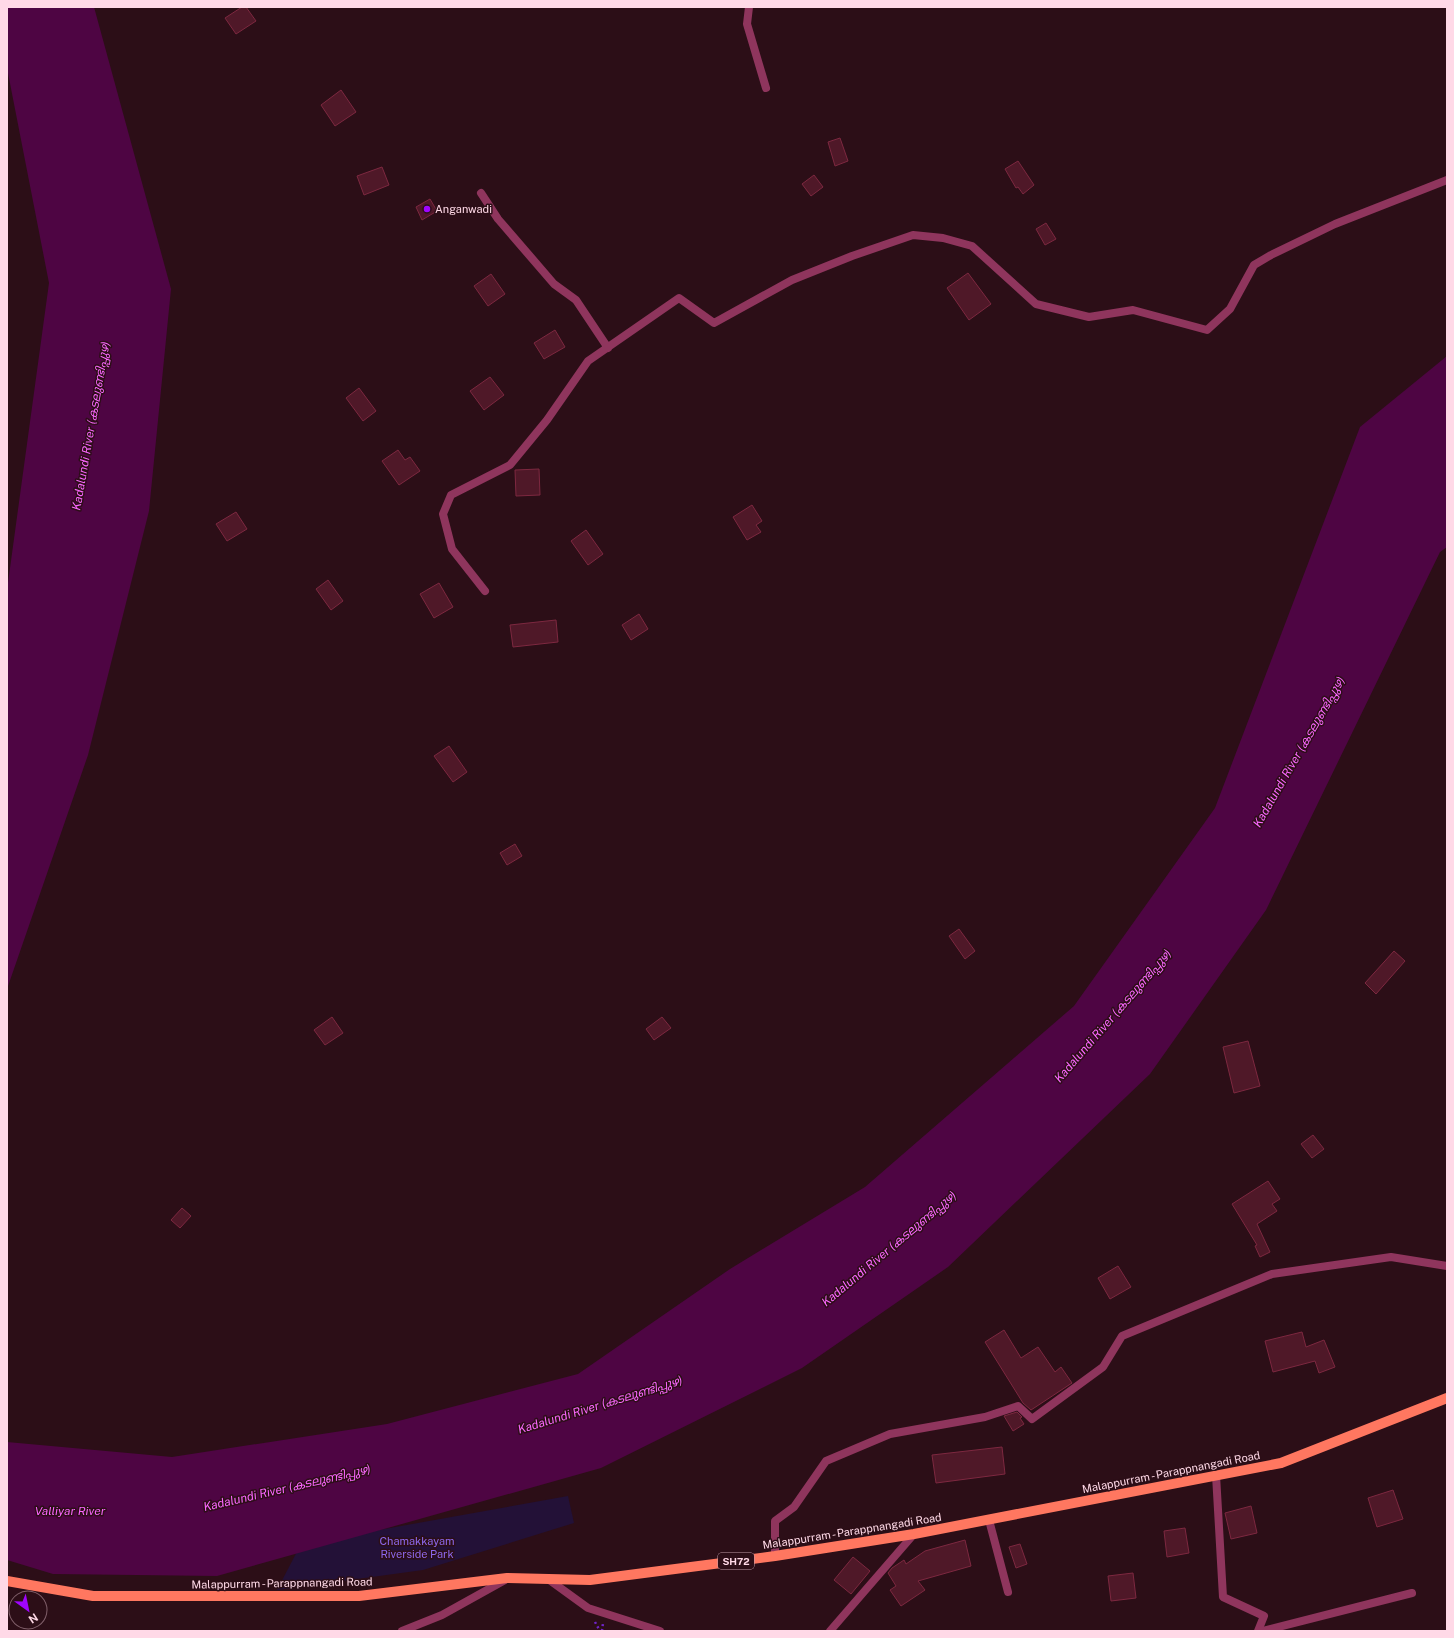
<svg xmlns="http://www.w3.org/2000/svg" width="1454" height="1638" viewBox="0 0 1454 1638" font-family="'Public Sans','Noto Sans Malayalam',sans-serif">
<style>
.green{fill:#231137}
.water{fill:#4e0543}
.building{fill:#4f1828;stroke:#7d2840}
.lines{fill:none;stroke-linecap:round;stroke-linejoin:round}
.path{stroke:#6f24c8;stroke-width:2.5;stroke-dasharray:2 3;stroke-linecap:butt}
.minor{stroke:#8f355d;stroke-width:8}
.tertiary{stroke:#8f355d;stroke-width:8}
.primary{stroke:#ff7760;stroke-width:10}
.poi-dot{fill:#a005ff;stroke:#2c0e17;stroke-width:1.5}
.labels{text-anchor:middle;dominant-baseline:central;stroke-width:3;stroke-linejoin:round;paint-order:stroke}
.shield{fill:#2c0e17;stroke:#c09ca9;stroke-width:1}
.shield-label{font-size:10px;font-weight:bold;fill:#ffd9e7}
.poi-label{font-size:11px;fill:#ffd9e7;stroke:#2c0e17;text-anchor:start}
.street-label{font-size:11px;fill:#ffd9e7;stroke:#2c0e17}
.park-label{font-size:11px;fill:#8d69ee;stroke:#2c0e17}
.water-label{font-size:12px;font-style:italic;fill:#fc67ff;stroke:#2c0e17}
</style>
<rect width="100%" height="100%" fill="#2c0e17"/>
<path class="green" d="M568 1496 574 1523 423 1570 277 1590 301 1544Z"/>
<path class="water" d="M7 7H94L171 289 149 511 88 755 7 989V590L49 283 7 68Z
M1447 356V547L1440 552 1266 910 1150 1074 948 1267 802 1368 601 1468 217 1576 53 1574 7 1560V1442L172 1457 387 1424 578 1374 730 1269 865 1187 1074 1006 1215 808 1360 427Z"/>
<path class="building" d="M242 7H246L256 21 236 34 225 18Z
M341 90 356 112 335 126 321 105Z
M840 138 848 161 835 166 828 142Z
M1018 161 1034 185 1023 194 1018 187 1016 188 1005 169Z
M382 167 389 185 364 195 357 176Z
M814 175 823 187 811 196 802 184Z
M430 199 437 211 422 220 416 207Z
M1046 223 1056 239 1045 245 1036 229Z
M968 273 991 304 969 320 947 288Z
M491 274 505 294 488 306 474 286Z
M555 330 565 347 544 359 534 343Z
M490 377 504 395 484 410 470 391Z
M359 388 376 411 363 421 346 398Z
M398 450 405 460 410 457 420 471 399 485 382 461Z
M539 469 540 495 516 496 515 470Z
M752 505 762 521 756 525 761 532 747 540 733 517Z
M236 512 247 529 227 541 216 524Z
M586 530 603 554 588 565 571 541Z
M328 580 343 601 331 610 316 589Z
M439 583 453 607 434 618 420 594Z
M639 614 648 629 631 640 622 625Z
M556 620 558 642 513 647 510 625Z
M449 746 467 772 453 782 434 756Z
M515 844 522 856 507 865 500 853Z
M959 929 975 951 965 959 949 936Z
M1394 951 1405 961 1376 994 1365 983Z
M332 1017 343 1033 325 1045 314 1030Z
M662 1017 671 1028 654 1040 646 1029Z
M1248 1041 1260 1086 1234 1093 1223 1047Z
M1313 1135 1324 1149 1312 1158 1301 1144Z
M1268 1181 1280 1199 1272 1204 1277 1211 1257 1224 1270 1252 1260 1257 1255 1246 1257 1245 1232 1204Z
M182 1208 191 1216 180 1228 171 1220Z
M1118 1266 1131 1287 1110 1299 1098 1278Z
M1004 1330 1021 1358 1038 1347 1055 1372 1061 1367 1072 1383 1031 1410 1023 1403 985 1342Z
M1302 1332 1306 1347 1324 1340 1335 1367 1319 1373 1315 1361 1273 1372 1265 1341Z
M1017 1412 1022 1417 1020 1418 1024 1424 1013 1431 1004 1416Z
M1002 1447 1005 1474 936 1483 932 1455Z
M1393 1490 1403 1519 1377 1527 1368 1498Z
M1251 1506 1257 1533 1231 1539 1225 1513Z
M1185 1528 1189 1553 1167 1557 1164 1531Z
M965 1540 971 1566 918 1581 925 1590 901 1606 890 1590 896 1586 888 1573 892 1568 904 1560 906 1564 925 1551Z
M1020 1544 1027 1564 1016 1568 1009 1547Z
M853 1557 870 1571 851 1594 834 1580Z
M1133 1573 1136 1598 1111 1601 1108 1576Z"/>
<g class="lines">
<path class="path" d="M595 1622 600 1631
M602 1631 603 1623"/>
<path class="minor" d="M749 7 747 24 766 88
M481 193 498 219 554 284 576 300 608 348
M485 591 452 549 443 514 451 495 510 465 547 420 588 361 679 298 714 323 792 280 852 256 913 235 943 238 972 246 1036 304 1089 317 1133 310 1207 330 1230 309 1254 265 1271 255 1335 224 1447 180
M989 1520 1008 1592
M775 1556V1521L794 1507 826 1461 890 1434 985 1417 1018 1406 1032 1419 1103 1367 1122 1336 1272 1274 1391 1257 1447 1266
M548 1579 588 1608 660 1631
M402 1631 442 1615 505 1580
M830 1631 914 1534
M1263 1631 1412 1593"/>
<path class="tertiary" d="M1216 1475 1223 1597 1264 1616 1258 1631"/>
<path class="primary" d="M7 1581 93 1596H359L507 1578 590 1580 775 1556 914 1534 1281 1463 1447 1398"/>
</g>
<circle class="poi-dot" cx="427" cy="209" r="4"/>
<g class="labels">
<rect class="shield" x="718" y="1553" width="36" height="16" rx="3"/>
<g class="shield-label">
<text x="736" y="1561">SH72</text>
</g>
<g class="poi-label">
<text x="435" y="209">Anganwadi</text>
</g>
<g class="street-label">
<text transform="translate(1171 1472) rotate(-11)">Malappurram - Parappnangadi Road</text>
<text transform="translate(852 1531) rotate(-9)">Malappurram - Parappnangadi Road</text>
<text transform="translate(282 1583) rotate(-1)">Malappurram - Parappnangadi Road</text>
</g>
<g class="park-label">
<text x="417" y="1541">Chamakkayam<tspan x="417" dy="13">Riverside Park</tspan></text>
</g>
<g class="water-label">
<text transform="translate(91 426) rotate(-80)">Kadalundi River (കടലുണ്ടിപ്പുഴ)</text>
<text transform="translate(1299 752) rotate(-60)">Kadalundi River (കടലുണ്ടിപ്പുഴ)</text>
<text transform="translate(1113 1016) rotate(-49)">Kadalundi River (കടലുണ്ടിപ്പുഴ)</text>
<text transform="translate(889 1249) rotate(-40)">Kadalundi River (കടലുണ്ടിപ്പുഴ)</text>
<text transform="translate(600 1405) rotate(-17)">Kadalundi River (കടലുണ്ടിപ്പുഴ)</text>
<text transform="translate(287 1488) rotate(-13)">Kadalundi River (കടലുണ്ടിപ്പുഴ)</text>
<text x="70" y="1511">Valliyar River</text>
</g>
</g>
<rect width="1454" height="1638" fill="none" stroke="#ffd9e7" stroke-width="16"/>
<g transform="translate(28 1610) rotate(147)"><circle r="19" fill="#2c0e17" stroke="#805f6a"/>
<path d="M0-3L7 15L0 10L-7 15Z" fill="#a005ff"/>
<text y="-6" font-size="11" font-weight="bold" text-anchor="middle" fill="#ffd9e7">N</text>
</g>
</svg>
